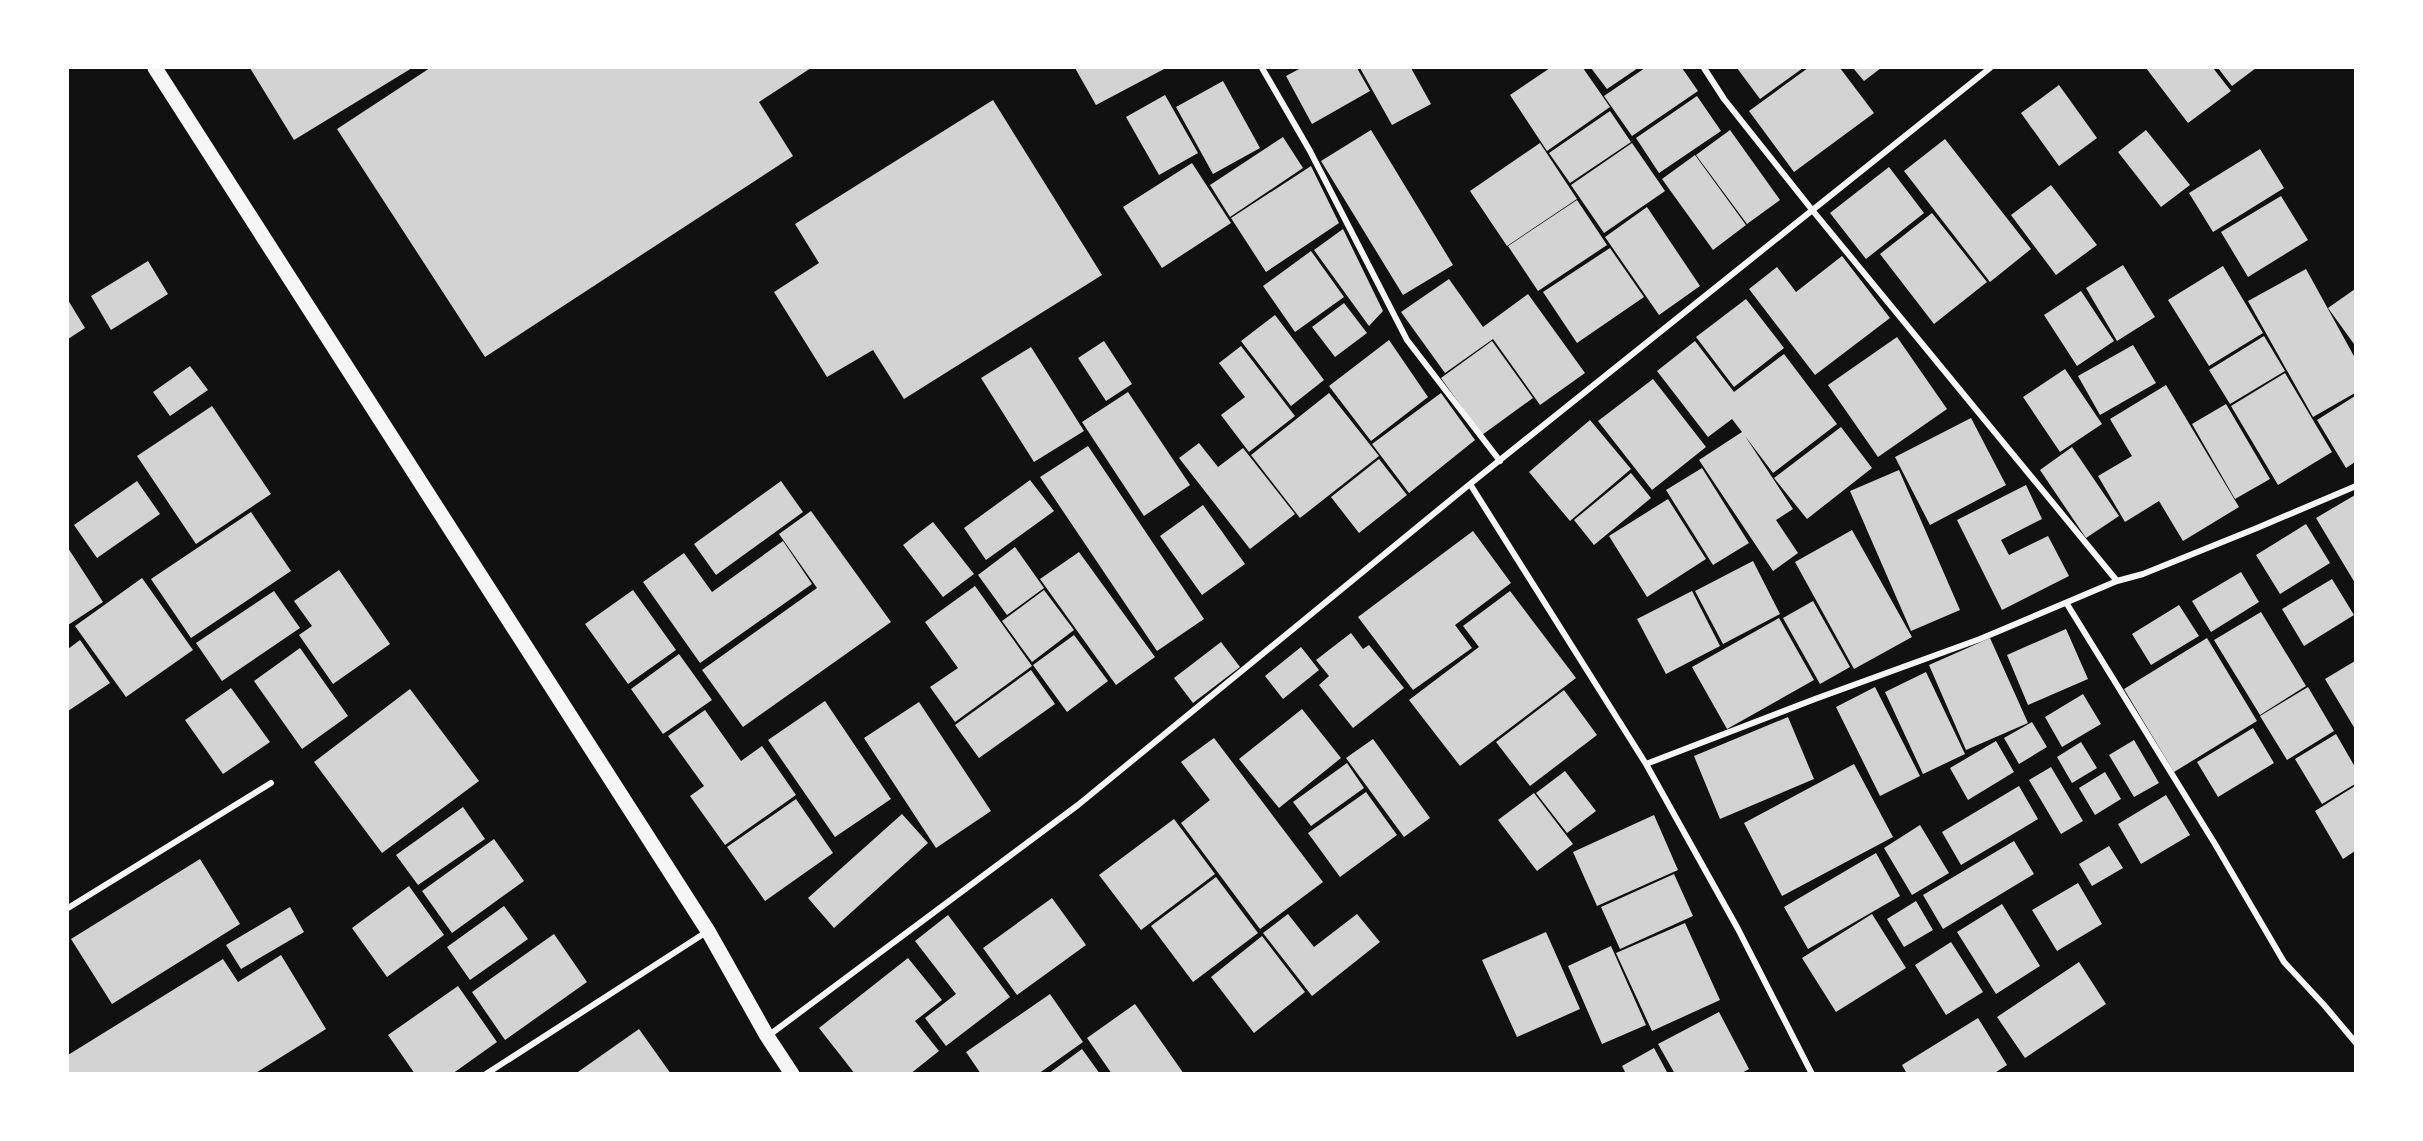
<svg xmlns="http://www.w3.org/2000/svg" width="2423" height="1141" viewBox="0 0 2423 1141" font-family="'Fira Sans',sans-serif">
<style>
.building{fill:#d3d3d3}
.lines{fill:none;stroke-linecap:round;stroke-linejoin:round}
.minor{stroke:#f5f5f5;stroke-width:6}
.primary{stroke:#f5f5f5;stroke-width:15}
</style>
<rect width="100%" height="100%" fill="#111"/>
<path class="building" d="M250 68H412L294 140Z
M430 68H811L759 102 793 156 485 357 337 129Z
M1075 68H1166L1096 105Z
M1301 68H1357L1370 91 1312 124 1286 76Z
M1360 68H1411L1431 104 1392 125Z
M1550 68H1583L1610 107 1547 151 1510 95Z
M1591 68H1638L1607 89Z
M1645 68H1682L1698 91 1632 136 1604 96Z
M1737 68H1803L1760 99Z
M1808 68H1840L1874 113 1794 172 1749 111Z
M1853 68H1881L1864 81Z
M2146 68H2213L2231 91 2188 123Z
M2218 68H2256L2232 86Z
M1223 81 1260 148 1213 174 1176 107Z
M2059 85 2097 138 2059 166 2021 113Z
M1165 95 1198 153 1159 175 1126 117Z
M1697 96 1721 131 1659 173 1636 138Z
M993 100 1102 275 904 399 873 350 827 377 774 292 819 263 795 224Z
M1610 111 1631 142 1570 183 1549 153Z
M1371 130 1453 265 1403 295 1321 161Z
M1730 130 1780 200 1747 224 1696 155Z
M2146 130 2190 185 2161 207 2118 152Z
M1283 137 1303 168 1230 217 1210 185Z
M1945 139 2031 249 1990 282 1904 171Z
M1540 143 1577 199 1507 246 1470 191Z
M1632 143 1665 191 1604 233 1571 185Z
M2260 149 2284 188 2213 232 2189 193Z
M1695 155 1746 225 1713 250 1662 179Z
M1192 163 1231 223 1162 268 1123 207Z
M1311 166 1339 223 1266 272 1231 218Z
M1889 167 1924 213 1866 259 1830 213Z
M2051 185 2097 245 2056 275 2011 215Z
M2281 196 2308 240 2248 277 2221 232Z
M1577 200 1607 245 1538 291 1508 246Z
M1647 207 1700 286 1659 315 1605 237Z
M1932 213 1987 282 1934 324 1880 254Z
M1343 229 1383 311 1369 326 1314 250Z
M1610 248 1644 297 1577 343 1543 292Z
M1311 251 1344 297 1295 332 1263 286Z
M1842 256 1890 318 1815 375 1749 289 1777 267 1796 292Z
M148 261 168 294 111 330 91 296Z
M2123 265 2155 317 2117 341 2086 288Z
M2223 266 2263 333 2209 366 2168 300Z
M2306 269 2355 358V393L2313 417 2248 301Z
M1449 279 1483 327 1528 294 1585 373 1540 405 1493 339 1445 373 1401 312Z
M2355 289V343L2354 344 2328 308Z
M2081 291 2114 341 2077 366 2044 315Z
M1746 299 1784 348 1734 387 1696 337Z
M68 300 85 328 68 339Z
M1344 303 1367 333 1335 357 1312 327Z
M1275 315 1324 380 1291 406 1241 341Z
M2264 336 2285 371 2230 404 2209 370Z
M1897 337 1947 409 1878 457 1828 385Z
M1389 340 1428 397 1371 441 1329 386Z
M1104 341 1132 384 1106 401 1078 358Z
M1492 341 1533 398 1482 435 1441 378Z
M1695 341 1734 392 1784 354 1837 424 1773 473 1745 436 1793 509 1776 520 1798 553 1773 571 1699 460 1742 432 1732 419 1708 437 1657 371Z
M2133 345 2156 383 2100 415 2078 376Z
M1241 346 1295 416 1249 452 1221 415 1245 397 1219 363Z
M1031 347 1084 431 1034 462 981 378Z
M190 366 208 390 170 416 153 392Z
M2065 369 2102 424 2060 452 2023 397Z
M2285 373 2332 452 2278 485 2231 406Z
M1653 379 1706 447 1652 490 1598 421Z
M2166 385 2239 507 2183 541 2159 501 2125 522 2098 476 2132 456 2110 419Z
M1128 392 1190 485 1144 516 1082 422Z
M1329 393 1379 456 1300 518 1251 455Z
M1441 393 1475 440 1409 493 1372 444Z
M2355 396V462L2346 468 2317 420Z
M2226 404 2270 479 2235 499 2192 424Z
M212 406 271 494 196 544 137 456Z
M1971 418 2006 485 1930 525 1895 457Z
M1590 420 1631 469 1570 521 1529 472Z
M1841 427 1872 468 1807 519 1774 478Z
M1199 443 1218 467 1243 448 1295 514 1250 549 1179 458Z
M1088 446 1204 619 1157 651 1040 477Z
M2072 447 2119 516 2086 538 2040 470Z
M1379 459 1407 495 1359 533 1331 497Z
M1702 468 1749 543 1713 565 1666 490Z
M1899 470 1960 610 1911 631 1850 491Z
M1631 473 1651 498 1594 545 1574 520Z
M1030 480 1054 511 986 560 964 528Z
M137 481 160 514 97 558 74 525Z
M781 481 803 512 716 575 694 544Z
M2026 485 2042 519 2001 540 2009 555 2048 536 2069 576 2002 610 1957 520Z
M2355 495V583L2316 518Z
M1668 499 1706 559 1647 597 1609 536Z
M1203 505 1245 564 1202 595 1160 536Z
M811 511 891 622 743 727 702 670 817 588 779 534Z
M251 512 291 571 191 638 151 579Z
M933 522 974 574 943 597 903 545Z
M2306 524 2330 563 2280 594 2256 555Z
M1852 530 1912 637 1854 669 1795 562Z
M1473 531 1511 583 1455 625 1472 648 1413 690 1358 617Z
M783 541 812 584 700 663 643 582 684 553 712 592Z
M1015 547 1044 588 1007 615 978 575Z
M68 548 103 602 68 625Z
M1079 552 1155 657 1116 685 1040 579Z
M1753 561 1780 614 1723 644 1695 591Z
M339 570 390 644 333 684 299 635 312 626 294 601Z
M2241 572 2259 602 2211 632 2192 601Z
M142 578 193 650 126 697 75 626Z
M2332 579 2354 615 2304 646 2282 609Z
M975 586 1032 666 955 722 930 687 958 668 925 622Z
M633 590 676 650 628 684 585 624Z
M1044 590 1074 630 1032 662 1002 621Z
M274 591 300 628 222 681 196 643Z
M1510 591 1576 678 1460 766 1409 700 1479 647 1463 626Z
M1692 591 1720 646 1666 674 1637 619Z
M1813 601 1850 667 1820 684 1783 618Z
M2179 605 2199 636 2151 665 2132 634Z
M2261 612 2306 686 2260 715 2214 640Z
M1779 618 1814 680 1727 729 1692 667Z
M2066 629 2088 679 2028 705 2007 655Z
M1351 633 1363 649 1369 645 1404 688 1353 728 1319 685 1329 676 1316 660Z
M1074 635 1108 681 1067 712 1033 665Z
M1990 638 2028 723 1966 750 1929 665Z
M2207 638 2257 721 2174 772 2124 689Z
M80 640 110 683 68 711V649Z
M1221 642 1240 667 1193 703 1174 678Z
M1301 647 1319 670 1283 699 1265 676Z
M300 648 348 716 302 749 254 681Z
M679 654 712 700 663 734 631 689Z
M2355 661V729L2325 679Z
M1031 670 1055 704 979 758 955 725Z
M1926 672 1965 754 1923 774 1885 692Z
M1875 687 1920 776 1880 796 1836 707Z
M2308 687 2334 731 2287 760 2260 716Z
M231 688 270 742 223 774 185 720Z
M410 689 479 781 382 853 314 762Z
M1564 690 1597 735 1530 786 1496 742Z
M2083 694 2101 724 2062 747 2045 717Z
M825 701 891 799 835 837 768 740Z
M919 702 991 811 936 848 864 738Z
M1302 709 1341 758 1279 808 1239 759Z
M705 710 741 761 762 746 796 795 725 845 690 796 704 786 668 736Z
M1788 717 1814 779 1720 819 1694 756Z
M2032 722 2047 747 2019 764 2004 738Z
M2253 728 2274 763 2218 797 2197 762Z
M2336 734 2355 767V784L2322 804 2295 759Z
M1214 738 1323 882 1260 929 1181 823 1210 800 1181 762Z
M1373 739 1430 818 1404 837 1346 758Z
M2134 740 2159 783 2134 797 2109 755Z
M1996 741 2014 772 1968 800 1950 768Z
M2081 742 2097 768 2072 783 2057 757Z
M1347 763 1364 788 1311 826 1293 802Z
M1854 764 1893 837 1782 896 1744 823Z
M2051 767 2083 821 2061 834 2029 780Z
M1565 771 1596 811 1567 833 1536 793Z
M2105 772 2121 799 2095 815 2079 788Z
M2019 786 2038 819 1961 865 1942 832Z
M2355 786V851L2343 859 2315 811Z
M1366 792 1397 835 1340 877 1308 833Z
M1534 793 1573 844 1537 871 1498 820Z
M2166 795 2190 835 2141 864 2118 824Z
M796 799 833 853 765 901 727 847Z
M463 807 485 839 418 885 396 855Z
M902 814 928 843 834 928 808 898Z
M1654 815 1678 870 1597 906 1573 852Z
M1174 819 1215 874 1141 930 1099 875Z
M1920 825 1949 873 1912 895 1884 848Z
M494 839 524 881 452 933 422 891Z
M2014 841 2034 874 1943 929 1923 895Z
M2109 846 2123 868 2092 886 2079 864Z
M1876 853 1900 896 1808 949 1784 907Z
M200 859 240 924 112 1004 71 939Z
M1674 874 1693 916 1620 949 1601 907Z
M1216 877 1258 933 1193 982 1151 926Z
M2078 883 2102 924 2057 951 2032 910Z
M409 886 444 935 387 977 352 928Z
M1052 898 1086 945 1017 995 983 948Z
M1916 901 1933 930 1904 947 1887 919Z
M2002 904 2040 966 1996 994 1957 932Z
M504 906 528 939 470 980 447 947Z
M290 907 304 932 241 969 226 945Z
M1288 914 1314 947 1357 914 1380 942 1312 996 1263 933Z
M1872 914 1906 968 1836 1012 1802 958Z
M948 915 1010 997 946 1046 925 1018 956 994 915 941Z
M1685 923 1720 1000 1652 1031 1616 953Z
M1546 932 1580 1009 1517 1037 1482 960Z
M554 934 587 982 505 1040 472 992Z
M1262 936 1305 992 1254 1033 1211 977Z
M1951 942 1983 992 1946 1015 1915 965Z
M1611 946 1646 1025 1602 1044 1568 966Z
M281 955 326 1029 254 1074H68V1055L223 959 238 982Z
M908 958 942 1000 915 1021 939 1051 910 1074H855L819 1028Z
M2079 962 2106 1004 2025 1058 1997 1017Z
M458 986 497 1042 452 1074H415L388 1035Z
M1050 994 1083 1042 1038 1074H981L966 1052Z
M1135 1004 1184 1074H1112L1087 1038Z
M1719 1012 1749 1069 1740 1074H1675L1658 1044Z
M1978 1018 2007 1065 1993 1074H1907L1902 1065Z
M639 1029 671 1074H575Z
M1654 1048 1668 1074H1626L1622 1066Z
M1082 1049 1100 1074H1048Z"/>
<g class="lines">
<path class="minor" d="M1262 68 1310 151 1407 340 1500 461
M1704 68 1724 99 1813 211 2117 581
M1470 484 1646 764 1738 929 1812 1074
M2067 604 2215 844 2284 962 2324 1005 2356 1043
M1646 764 1815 699 1980 639 2117 581 2143 574 2257 528 2356 486
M68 908 271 783
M768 1036 1078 805 1470 484 1990 68
M486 1074 708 931"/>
<path class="primary" d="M155 68 708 931 767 1036 792 1074"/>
</g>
<rect width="2423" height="1141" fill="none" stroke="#ffffff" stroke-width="138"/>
</svg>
